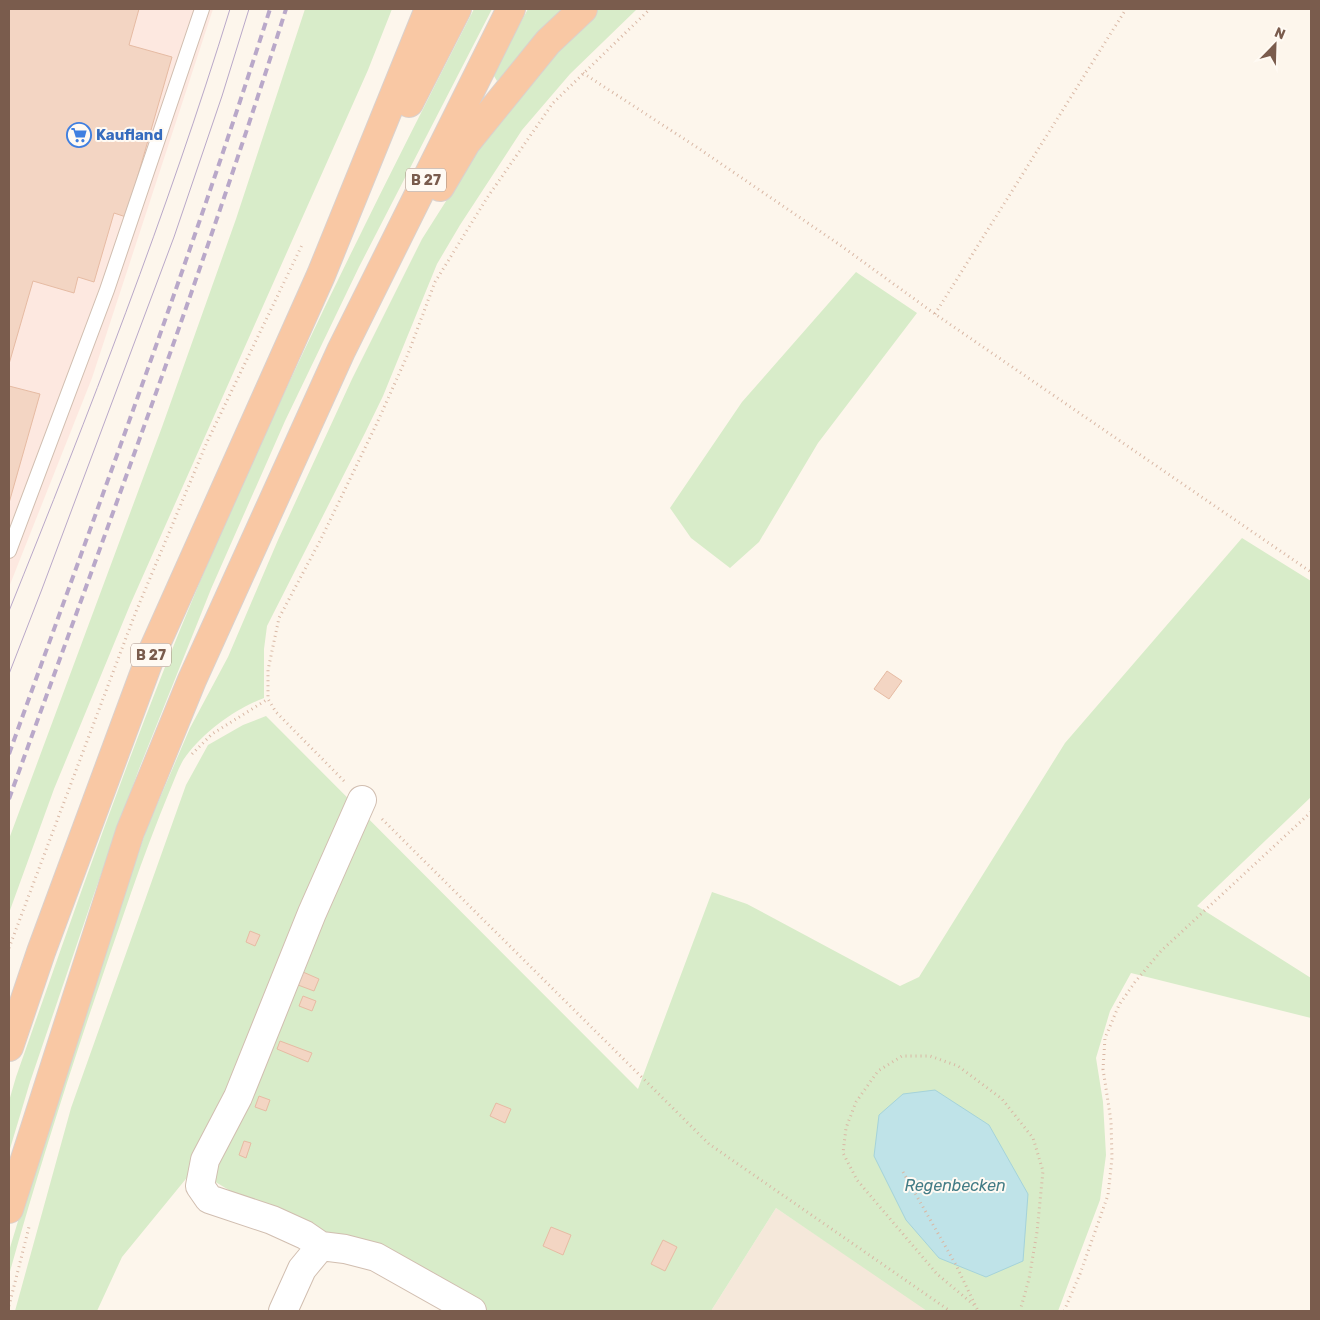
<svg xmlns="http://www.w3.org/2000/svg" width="1320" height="1320" viewBox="0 0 1320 1320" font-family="Rubik,sans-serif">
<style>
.residential{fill:#f5e8da}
.commercial{fill:#fde8e0}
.green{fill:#d8ecc9}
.water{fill:#bfe3e8;stroke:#a5d3da}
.building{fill:#f3d5c3;stroke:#e6bba3}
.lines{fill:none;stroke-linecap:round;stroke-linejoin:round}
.service-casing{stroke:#d1beb0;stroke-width:16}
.minor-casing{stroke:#d1beb0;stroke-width:30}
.trunk-casing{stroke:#dad1cd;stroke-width:30}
.path{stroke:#d9b8a5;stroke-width:3;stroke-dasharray:1 4;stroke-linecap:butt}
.service{stroke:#fff;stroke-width:14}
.minor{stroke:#fff;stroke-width:28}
.trunk{stroke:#f9c8a4;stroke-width:28}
.tram{stroke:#b9a8c9;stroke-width:1}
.rail{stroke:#b9a8c9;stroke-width:4;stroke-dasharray:8 5;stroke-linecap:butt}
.labels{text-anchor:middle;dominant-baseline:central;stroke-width:4;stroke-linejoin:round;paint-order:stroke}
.shield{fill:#fffaf3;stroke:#a28b7f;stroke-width:1}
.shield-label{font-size:14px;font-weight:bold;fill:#7a5c4d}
.shop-label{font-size:15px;font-weight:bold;fill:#366cbe;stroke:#fffaf3;text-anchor:start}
.water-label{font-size:16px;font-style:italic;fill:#437c86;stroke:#fffaf3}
</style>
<rect width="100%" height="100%" fill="#fdf6ec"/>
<path class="residential" d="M776 1208 928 1310 927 1311H711Z"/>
<path class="commercial" d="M9 9H213L92 378 9 587Z"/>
<path class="green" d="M305 9H392L368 70 130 605 54 789 9 913V839L162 427 236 219Z
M474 9H492L359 267 285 421 211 589 139 769 94 894 30 1082 9 1152V1101L16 1077C74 912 131 745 199 584 282 388 377 198 474 9Z
M528 9H565L497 81 494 76 499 62Z
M597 9H637L570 74 522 130 460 225 437 264 383 396 365 433 267 626 264 649V698C235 709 205 731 186 756 179 765 175 779 170 790 156 824 143 858 131 893 87 1019 45 1146 9 1275V1251L53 1105 147 828 190 728 228 657 278 540 352 379 422 239 479 149 532 79Z
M856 272 917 313 818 443 759 542 730 568 691 538 670 508 742 402Z
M1242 538 1311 581V797L1197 906 1311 978V1018L1131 973 1110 1011 1096 1058 1103 1102 1106 1155 1100 1200 1058 1311H927L776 1208 711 1311H481L333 1238 252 1204 194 1169 122 1257 97 1311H15L71 1108 186 785 208 745 243 725 266 716 638 1089 712 892 747 904 900 986 919 977 1065 743Z"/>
<path class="water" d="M935 1090 989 1125 1028 1194 1023 1261 986 1277 939 1258 906 1220 874 1156 879 1115 903 1094Z"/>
<path class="building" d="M9 9H139L129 45 172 57 126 217 114 213 94 282 78 277 74 293 33 281 9 364Z
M9 386 40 394 9 503Z
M887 671 902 681 889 699 874 689Z
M250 931 260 935 255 946 246 942Z
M303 972 319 979 314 991 298 985Z
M303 996 316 1001 312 1011 299 1006Z
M280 1041 312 1053 308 1062 277 1049Z
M259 1096 270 1100 266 1111 255 1107Z
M496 1103 511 1109 505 1123 490 1116Z
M244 1141 251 1143 246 1158 239 1155Z
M551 1227 571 1235 563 1255 543 1246Z
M663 1240 677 1247 665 1271 651 1264Z"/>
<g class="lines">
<defs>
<path id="service" d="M9 551 107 290 202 9"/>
<path id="minor" d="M321 1246 345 1249 376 1257 472 1311
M283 1311 302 1269 321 1246 305 1235 272 1220 209 1199 200 1186 205 1160 238 1097 312 913 362 800"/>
<path id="trunk" d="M409 103 457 9
M440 187 466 143 548 42 583 9
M9 1047 41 952 151 655 321 275 429 9
M9 1209 130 832 192 680 341 351 511 9"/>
</defs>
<use href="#service" class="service-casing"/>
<use href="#minor" class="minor-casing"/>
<use href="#trunk" class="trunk-casing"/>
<path class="path" d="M583 73 698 148 840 245 935 314 1311 572
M935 314 1126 9
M192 754 212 734 268 699
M344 781 276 712 268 699V670L279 618 322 537 377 423 408 354 435 282 487 198 553 103 650 9
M382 819 709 1144 950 1311
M9 948 135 614 207 442 302 245
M903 1172 956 1265 978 1311
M974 1305 937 1274 857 1180 843 1153 846 1128 856 1102 878 1071 902 1056H930L958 1066 1002 1099 1033 1138 1043 1171 1037 1232 1029 1279 1020 1311
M9 1306 29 1227
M1064 1311 1080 1274 1108 1195 1112 1158 1111 1121 1103 1069 1105 1038 1119 1005 1135 982 1161 951 1311 812"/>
<use href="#service" class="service"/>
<use href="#minor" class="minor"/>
<use href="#trunk" class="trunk"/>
<path class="tram" d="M9 611C89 413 167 213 230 9
M9 674 42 589 174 237 222 96 249 9"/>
<path class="rail" d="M9 754C98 506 190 260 270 9
M9 799C104 536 202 275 286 9"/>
</g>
<defs>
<symbol id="supermarket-ring" viewBox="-11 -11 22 22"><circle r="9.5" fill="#fffaf3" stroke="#3f7fe0" stroke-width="1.5"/><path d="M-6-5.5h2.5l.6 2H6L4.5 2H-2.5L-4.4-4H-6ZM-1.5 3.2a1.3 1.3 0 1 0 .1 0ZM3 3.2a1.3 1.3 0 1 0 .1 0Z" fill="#3f7fe0"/></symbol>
</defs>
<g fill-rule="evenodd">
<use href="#supermarket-ring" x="65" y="121" width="28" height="28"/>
</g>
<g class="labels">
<g class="shield">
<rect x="406" y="168.5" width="40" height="23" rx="4"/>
<rect x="131" y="643.5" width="40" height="23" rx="4"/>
</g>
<g class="shield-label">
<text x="426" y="180">B 27</text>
<text x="151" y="655">B 27</text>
</g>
<g class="shop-label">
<text x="96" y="135">Kaufland</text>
</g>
<g class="water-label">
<text x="955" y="1185">Regenbecken</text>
</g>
</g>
<rect width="1320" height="1320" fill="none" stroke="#7a5c4d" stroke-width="20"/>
<g transform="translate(1275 45) rotate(23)" stroke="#fffaf3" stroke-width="4" paint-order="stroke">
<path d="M0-4L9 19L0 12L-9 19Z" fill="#7a5c4d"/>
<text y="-8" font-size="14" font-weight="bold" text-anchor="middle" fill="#7a5c4d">N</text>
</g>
</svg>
